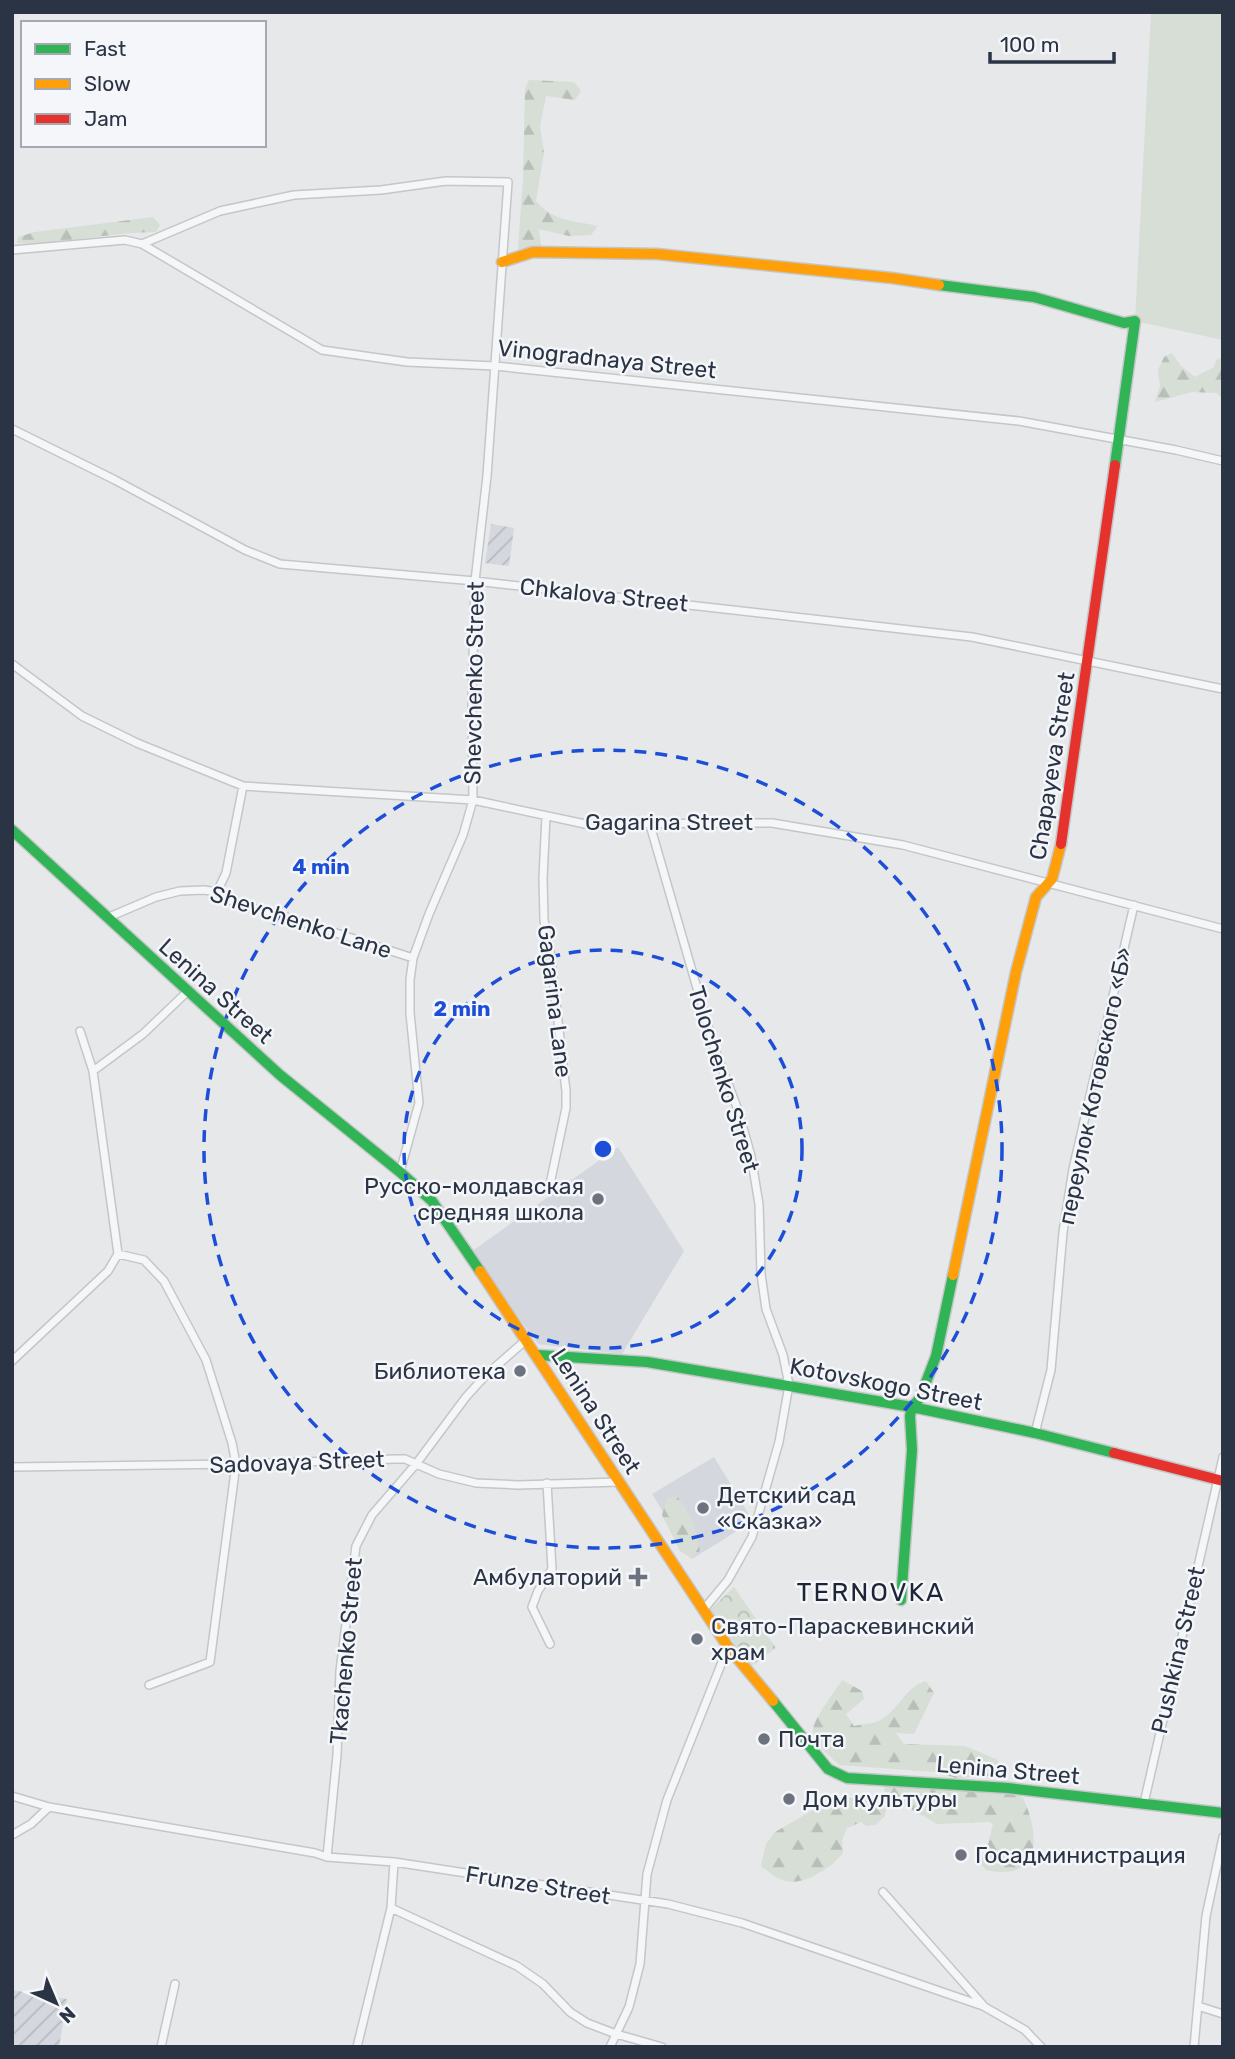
<svg xmlns="http://www.w3.org/2000/svg" width="1235" height="2059" viewBox="0 0 1235 2059" font-family="Rubik,sans-serif">
<style>
.built{fill:#d4d7dd}
.industrial{fill:url(#industrial-furrows)}
.green{fill:#d6ded6}
.forest{fill:url(#forest-firs)}
.park{fill:url(#park-crowns)}
.lines{fill:none;stroke-linecap:round;stroke-linejoin:round}
.street-casing{stroke:#c4c6c8;stroke-width:10}
.fast-casing{stroke:#c4c6c8;stroke-width:13}
.slow-casing{stroke:#c4c6c8;stroke-width:13}
.jam-casing{stroke:#c4c6c8;stroke-width:13}
.street{stroke:#f5f6f7;stroke-width:7}
.fast{stroke:#30b455;stroke-width:10}
.slow{stroke:#ff9f0a;stroke-width:10}
.jam{stroke:#e5322d;stroke-width:10}
.ring{fill:none;stroke:#1d4ed8;stroke-width:3.5;stroke-dasharray:12 9}
.poi-dot{fill:#6c737f;stroke:#f4f6f9;stroke-width:2.5}
.labels{text-anchor:middle;dominant-baseline:central;stroke-width:5;stroke-linejoin:round;paint-order:stroke}
.street-label{font-size:23px;fill:#2b3445;stroke:#f4f6f9}
.poi-label{font-size:23px;fill:#2b3445;stroke:#f4f6f9;text-anchor:start}
.quarter-label{font-size:26px;letter-spacing:2px;fill:#1d2536;stroke:#f4f6f9}
.centre{fill:#1d4ed8;stroke:#f4f6f9;stroke-width:3.5}
.ring-label{font-size:21px;text-anchor:middle;font-weight:bold;fill:#1d4ed8;stroke:#f4f6f9;stroke-width:5;stroke-linejoin:round;paint-order:stroke}
</style>
<defs>
<pattern id="industrial-furrows" width="10" height="10" patternUnits="userSpaceOnUse" patternTransform="scale(1.75)"><rect width="10" height="10" fill="#d4d7dd"/><path d="M-1 1l2-2M0 10L10 0M9 11l2-2" fill="none" stroke="#b6b9bf"/></pattern>
<pattern id="forest-firs" width="22" height="20" patternUnits="userSpaceOnUse" patternTransform="scale(1.75)"><rect width="22" height="20" fill="#d6ded6"/><path d="M5 1l3.5 6h-7zM16 11l3.5 6h-7z" fill="#b8bfb9"/></pattern>
<pattern id="park-crowns" width="20" height="18" patternUnits="userSpaceOnUse" patternTransform="scale(1.75)"><rect width="20" height="18" fill="#d6ded6"/><path d="M2 6a3 3 0 1 1 6 0M12 15a3 3 0 1 1 6 0" fill="none" stroke="#b8bfb9"/></pattern>
</defs>
<rect width="100%" height="100%" fill="#e6e8ea"/>
<path class="built" d="M618 1147 684 1251 622 1354 538 1344 471 1252Z
M714 1457 753 1521 692 1559 652 1494Z"/>
<path class="industrial" d="M491 524 514 528 509 566 485 563Z
M12 1990 67 1999 59 2047H12Z"/>
<path class="green" d="M1151 12H1223V340L1135 321Z"/>
<path class="forest" d="M529 80 574 82 581 91 575 100 546 96 540 126 544 153 536 201C552 221 575 221 598 226L591 235 569 236 539 229 541 246 528 252 518 249 523 180 525 89Z
M153 217 160 225 156 232 130 233 34 244 17 243 18 237 35 232Z
M1172 353 1181 366 1195 377 1214 367 1216 360 1223 357V400L1217 393 1192 392 1155 402 1160 386 1158 370 1164 357Z
M677 1496C691 1515 696 1527 700 1551L691 1558 680 1551 662 1515 667 1498Z
M842 1680 862 1691 864 1699 846 1714 854 1726C863 1724 874 1724 882 1719 900 1708 905 1687 926 1681L934 1693 914 1734 896 1733 904 1744 965 1746 998 1760 1000 1769 993 1776 956 1778 936 1772 839 1765C830 1756 816 1746 813 1734 810 1722 835 1692 842 1680Z
M885 1784 1008 1792 1023 1798C1041 1836 1041 1882 986 1870L979 1862 986 1852 993 1824 989 1822 937 1824 888 1796 884 1790Z
M849 1798H871L887 1808 884 1817 875 1825 866 1826 861 1822 847 1828 842 1840 843 1853C832 1867 805 1886 785 1881 777 1879 768 1871 761 1866L766 1844 775 1832 825 1803Z"/>
<path class="park" d="M734 1587 776 1648 750 1667 711 1609Z"/>
<g class="lines">
<defs>
<path id="street" d="M142 244 220 211 294 195 381 190 446 181 508 182 487 476 475 581 472 701 473 800 463 835 429 914 413 958 410 980V1013L419 1103 400 1172
M12 250 125 240 142 244 322 350 407 362 495 366 1019 421 1176 450 1223 461
M12 429 115 480 245 550 280 564 475 581 972 637 1223 689
M12 664 82 716 137 743 243 786 473 800 585 824 772 823 903 845 1223 929
M546 816 543 878 544 920 550 951 566 1091V1108L550 1184
M650 825 714 1047 738 1110 751 1156 759 1204 761 1274 766 1309 783 1355 789 1385 779 1442 752 1537 728 1580 704 1609
M217 892 226 873 243 786
M109 917 156 897 180 891 204 890 217 892 239 905 271 912 413 958
M80 1031 93 1071
M118 1254 144 1260 164 1281 206 1360 232 1443 236 1464 210 1662 149 1685
M12 1361 108 1271 118 1254 93 1071 143 1034 187 992
M1035 1433 1051 1370 1063 1232 1073 1169 1134 905
M12 1467 236 1464 396 1459H405L439 1474 476 1483 518 1485 619 1482
M547 1483 552 1569 538 1591 532 1607 550 1644
M12 1796 49 1807 315 1853 327 1857 394 1862 668 1904 742 1923 983 2006 1025 2030 1041 2047
M1144 1803 1223 1457
M12 1835 31 1824 49 1807
M327 1857 337 1755 340 1671 356 1546 372 1515 416 1464 466 1397 486 1375 526 1340
M883 1892 983 2005
M391 1908 517 1966 543 1984 570 2012 587 2023 616 2034 662 2047
M1198 2006 1223 2014
M161 2047 175 1984
M357 2047 391 1908 394 1862
M610 2047 629 2007 640 1964 647 1874 667 1800 728 1647
M1194 2047 1206 1916 1223 1837"/>
<path id="fast" d="M939 285 1034 297 1124 323 1135 321 1115 465
M12 830 280 1075 400 1172 432 1201 480 1271
M537 1355 647 1362 912 1407 1035 1433 1114 1453
M901 1600 912 1450 910 1416 912 1407 920 1398 936 1356 953 1275
M773 1701 828 1769 847 1778 1008 1788 1223 1813"/>
<path id="slow" d="M502 262 533 252 657 254 892 278 939 285
M480 1271 728 1647 773 1701
M953 1275 1016 972 1036 897 1052 879 1061 844"/>
<path id="jam" d="M1061 844 1115 465
M1114 1453 1223 1481"/>
</defs>
<use href="#street" class="street-casing"/>
<use href="#fast" class="fast-casing"/>
<use href="#slow" class="slow-casing"/>
<use href="#jam" class="jam-casing"/>
<use href="#street" class="street"/>
<use href="#fast" class="fast"/>
<use href="#slow" class="slow"/>
<use href="#jam" class="jam"/>
</g>
<g class="ring">
<circle cx="603" cy="1149" r="199"/>
<circle cx="603" cy="1149" r="399"/>
</g>
<g class="poi-dot">
<circle cx="598" cy="1199" r="7"/>
<circle cx="520" cy="1371" r="7"/>
<circle cx="703" cy="1508" r="7"/>
<path d="M634.5 1566.5h7v7h7v7h-7v7h-7v-7h-7v-7h7z"/>
<circle cx="697" cy="1639" r="7"/>
<circle cx="764" cy="1739" r="7"/>
<circle cx="789" cy="1799" r="7"/>
<circle cx="961" cy="1855" r="7"/>
</g>
<g class="labels">
<g class="street-label">
<text transform="translate(607 359) rotate(6)">Vinogradnaya Street</text>
<text transform="translate(604 595) rotate(6)">Chkalova Street</text>
<text transform="translate(474 683) rotate(-89)">Shevchenko Street</text>
<text transform="translate(1052 766) rotate(-81)">Chapayeva Street</text>
<text x="669" y="822">Gagarina Street</text>
<text transform="translate(301 922) rotate(18)">Shevchenko Lane</text>
<text transform="translate(216 991) rotate(42)">Lenina Street</text>
<text transform="translate(555 1001) rotate(83)">Gagarina Lane</text>
<text transform="translate(724 1079) rotate(73)">Tolochenko Street</text>
<text transform="translate(1095 1086) rotate(-78)">переулок Котовского «Б»</text>
<text transform="translate(886 1384) rotate(11)">Kotovskogo Street</text>
<text transform="translate(596 1411) rotate(57)">Lenina Street</text>
<text transform="translate(297 1462) rotate(-2)">Sadovaya Street</text>
<text transform="translate(1178 1650) rotate(-77)">Pushkina Street</text>
<text transform="translate(346 1651) rotate(-85)">Tkachenko Street</text>
<text transform="translate(1008 1770) rotate(5)">Lenina Street</text>
<text transform="translate(538 1885) rotate(9)">Frunze Street</text>
</g>
<g class="poi-label">
<text x="584" y="1186" text-anchor="end">Русско-молдавская<tspan x="584" dy="26">средняя школа</tspan></text>
<text x="506" y="1371" text-anchor="end">Библиотека</text>
<text x="717" y="1495">Детский сад<tspan x="717" dy="26">«Сказка»</tspan></text>
<text x="622" y="1577" text-anchor="end">Амбулаторий</text>
<text x="711" y="1626">Свято-Параскевинский<tspan x="711" dy="26">храм</tspan></text>
<text x="778" y="1739">Почта</text>
<text x="803" y="1799">Дом культуры</text>
<text x="975" y="1855">Госадминистрация</text>
</g>
<g class="quarter-label">
<text x="871" y="1592">TERNOVKA</text>
</g>
</g>
<circle cx="603" cy="1149" r="10" class="centre"/>
<g class="ring-label">
<text x="321" y="874">4 min</text>
<text x="462" y="1016">2 min</text>
</g>
<rect width="1235" height="2059" fill="none" stroke="#2b3445" stroke-width="28"/>
<rect x="21" y="21" width="245" height="126" fill="#f4f6f9" stroke="#a4a8b1" stroke-width="2"/>
<rect x="35" y="44" width="35" height="10" fill="#30b455" stroke="#a4a8b1" stroke-width="2"/>
<text x="84" y="56" font-size="21" fill="#2b3445">Fast</text>
<rect x="35" y="79" width="35" height="10" fill="#ff9f0a" stroke="#a4a8b1" stroke-width="2"/>
<text x="84" y="91" font-size="21" fill="#2b3445">Slow</text>
<rect x="35" y="114" width="35" height="10" fill="#e5322d" stroke="#a4a8b1" stroke-width="2"/>
<text x="84" y="126" font-size="21" fill="#2b3445">Jam</text>
<g transform="translate(56 2003) rotate(136)" stroke="#f4f6f9" stroke-width="5" paint-order="stroke">
<path d="M0-5L12 26L0 18L-12 26Z" fill="#2b3445"/>
<text y="-10" font-size="19" font-weight="bold" text-anchor="middle" fill="#2b3445">N</text>
</g>
<path d="M990 52v10h124v-10" fill="none" stroke="#2b3445" stroke-width="3.5"/>
<text x="1000" y="52" font-size="21" fill="#2b3445" stroke="#f4f6f9" stroke-width="5" paint-order="stroke">100 m</text>
</svg>
